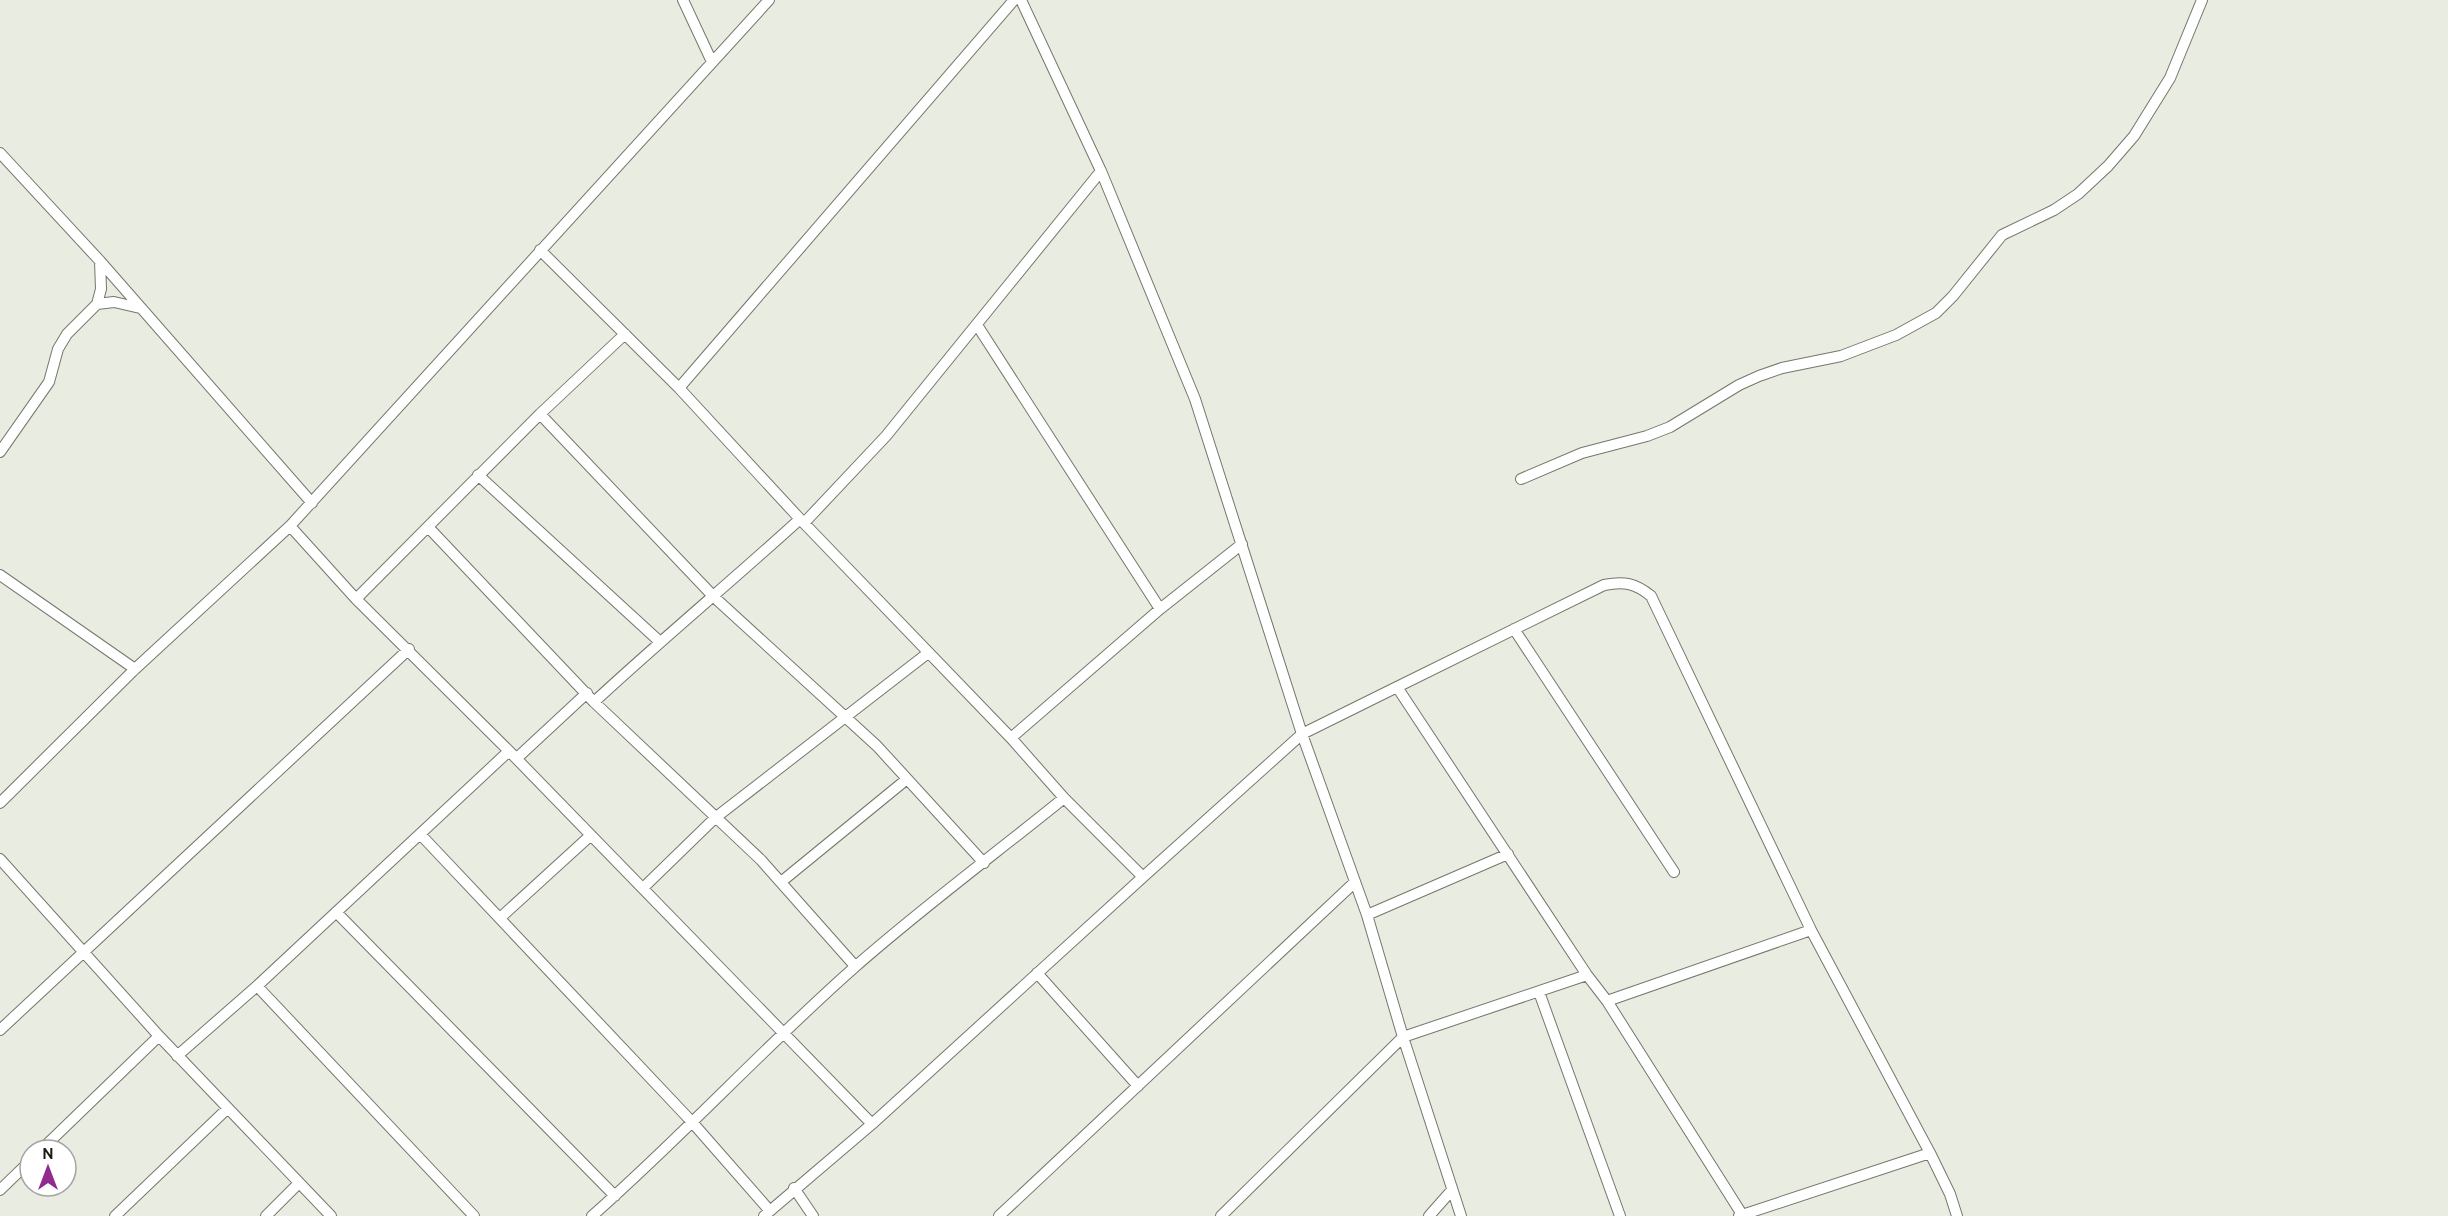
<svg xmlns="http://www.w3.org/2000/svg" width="2448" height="1216" viewBox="0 0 2448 1216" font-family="Cabin,sans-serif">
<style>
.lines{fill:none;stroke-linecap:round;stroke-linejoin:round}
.minor-casing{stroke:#73776c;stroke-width:12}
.minor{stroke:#fff;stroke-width:10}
</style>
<rect width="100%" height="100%" fill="#e9ede1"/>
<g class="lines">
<defs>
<path id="minor" d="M683 0 712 62
M1021 0 1101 171 1195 399 1302 734 1367 915 1403 1037 1461 1216
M0 153 100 261 312 503
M540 250 679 388 800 519 1011 738 1064 798 1143 877
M97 304 114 302 140 308
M977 325 1160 609
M679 388 1014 0
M540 414 714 597 877 746 984 863
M0 452 49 382 58 349 67 334 97 304 101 289 100 261
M478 475 659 641
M1521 479 1582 453 1647 436 1670 427 1739 385 1759 376 1782 368 1841 356 1896 335 1936 313 1953 296 2002 235 2054 210 2078 194 2108 166 2134 136 2170 78 2202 0
M805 522 886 436 1101 171
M290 526 356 599 509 751 872 1124
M428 527 594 702 761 860 855 966
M0 575 135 669
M356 599 540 414 625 334
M1514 629 1674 872
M1397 687 1604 585C1624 581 1635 583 1651 596L1811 930 1930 1153 1950 1194 1957 1216
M594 702C662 639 732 581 800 519
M1011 738 1160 609 1242 544
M517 758 587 693
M0 803 135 669 290 526 769 0
M420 834 692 1122 770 1211
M0 859 159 1036 331 1216
M781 882 907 779
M643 888 715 818 928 653
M336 912 615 1196
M1367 915 1508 854
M500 918 591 835
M1037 973 1138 1086
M257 986 474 1216
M1539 992 1620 1216
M1607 1001 1811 930
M0 1030 409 649
M177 1056 257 986 509 751
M41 1150 159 1036
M794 1188 813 1216
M0 1190 30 1161
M115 1216 227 1109
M266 1216 299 1183
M592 1216C683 1136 765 1046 856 966 923 907 995 854 1064 798
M764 1216 872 1124 1143 877 1302 734 1397 687 1587 975 1607 1001 1743 1216
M999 1216 1355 882
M1221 1216 1403 1037 1587 975
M1429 1216 1452 1190
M1739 1216 1930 1153"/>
</defs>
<use href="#minor" class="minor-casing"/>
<use href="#minor" class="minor"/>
</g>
<g transform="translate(48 1168)"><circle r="28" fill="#ffffff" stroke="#a3a4a2" stroke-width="1.5"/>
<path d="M0-4.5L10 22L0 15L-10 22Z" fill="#912b90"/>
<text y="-9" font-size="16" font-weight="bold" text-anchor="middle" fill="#1a1b17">N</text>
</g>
</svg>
